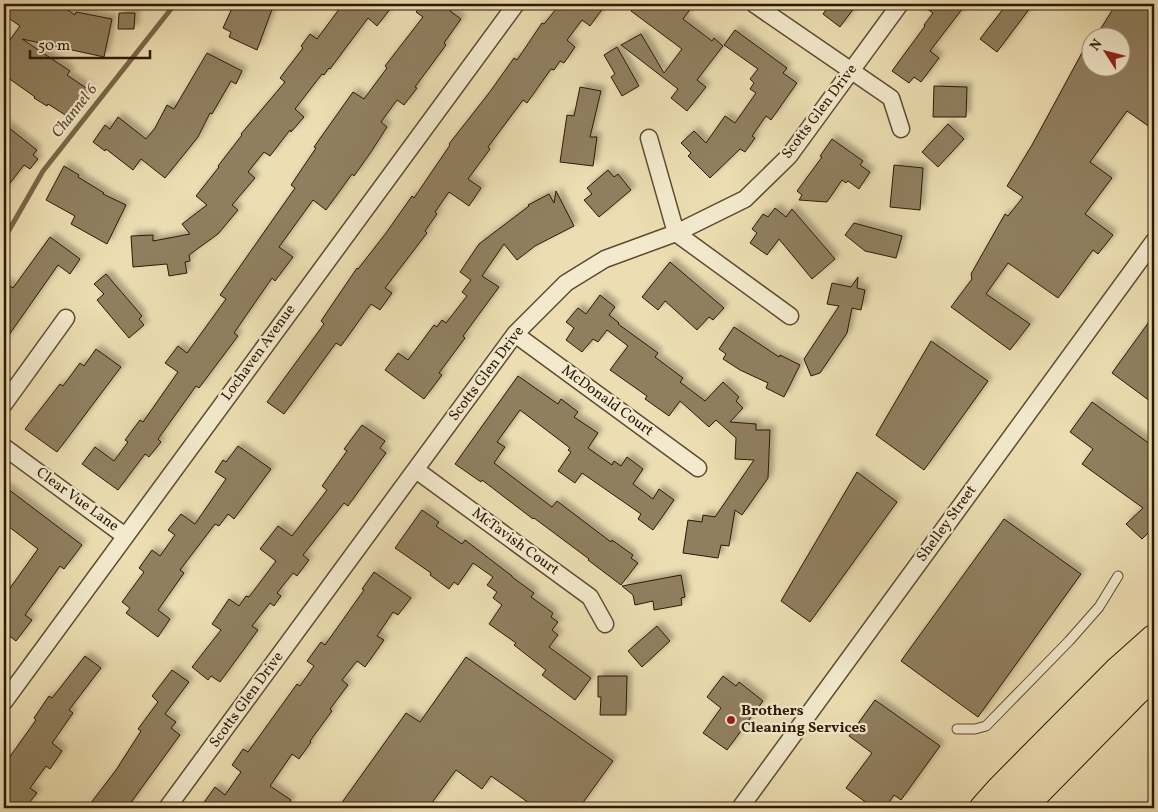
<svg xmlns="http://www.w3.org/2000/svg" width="1158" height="812" viewBox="0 0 1158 812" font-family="Vollkorn,serif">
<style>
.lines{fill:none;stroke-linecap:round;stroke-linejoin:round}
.stream{stroke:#796749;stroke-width:5}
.building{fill:#907f5e;stroke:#2d1804;filter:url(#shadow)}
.lane-casing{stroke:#5d4a30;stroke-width:11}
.street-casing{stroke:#5d4a30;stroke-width:19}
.highway-casing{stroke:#2d1804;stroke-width:30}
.path{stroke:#2d1804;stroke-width:3;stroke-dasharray:1 2.5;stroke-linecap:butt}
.lane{stroke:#f3eacd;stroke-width:9}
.street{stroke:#f3eacd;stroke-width:16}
.highway{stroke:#ecdeb2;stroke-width:28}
.poi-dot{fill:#8f2418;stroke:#f3eacd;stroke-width:2}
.labels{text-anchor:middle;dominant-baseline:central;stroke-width:4.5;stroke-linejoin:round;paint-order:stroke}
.street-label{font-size:15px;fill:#2d1804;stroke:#f3eacd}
.poi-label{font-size:15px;font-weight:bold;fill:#2d1804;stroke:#f3eacd;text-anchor:start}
.water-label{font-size:16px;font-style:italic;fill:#5f4c32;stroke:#f3eacd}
</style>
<defs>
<filter id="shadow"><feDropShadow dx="4.5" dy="-4.5" stdDeviation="2.5" flood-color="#0004"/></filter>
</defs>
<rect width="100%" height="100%" fill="#ecdeb2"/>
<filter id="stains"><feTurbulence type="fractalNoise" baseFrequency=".004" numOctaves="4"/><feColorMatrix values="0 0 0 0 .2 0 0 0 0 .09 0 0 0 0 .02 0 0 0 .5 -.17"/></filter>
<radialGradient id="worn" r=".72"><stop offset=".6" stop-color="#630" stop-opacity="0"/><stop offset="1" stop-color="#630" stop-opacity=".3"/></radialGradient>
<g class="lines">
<path class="stream" d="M4 239 43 171 175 4"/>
</g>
<path class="building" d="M4 4H59L75 15 76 12 112 19 104 57 22 39 70 71 67 75 89 90 70 118 48 104 47 106 34 98 35 97 4 75V48L20 26 4 15Z
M234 4H274L257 50 229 37 231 32 223 28Z
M343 4H394L377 26 368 18 330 69 329 68 324 75 322 74 295 109 304 117 291 132 290 130 270 156 264 152 248 172 255 178 232 205 238 210 218 234 189 255 190 261 185 262 187 273 169 276 167 264 133 267 131 236 153 235V241L190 234 182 224 207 205 196 196 219 167 218 166 242 135 241 134 285 82 280 78 303 48 301 46 310 34 317 39Z
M422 4H456L450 11 461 19 444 43 446 45 415 87 417 88 404 105 397 100 381 122 387 127 371 152 354 176 352 174 326 210 313 200 279 247 293 257 275 281 272 278 234 333 238 336 199 388 196 386 158 439 161 442 149 457 145 454 118 490 82 464 95 447 114 461 128 442 125 440 140 420 143 422 178 372 165 363 178 346 187 353 226 299 220 295 295 188 291 185 316 148 314 147 353 92 364 99 387 68 385 66 423 17 416 12Z
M560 4H606L590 26 582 20 567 40 575 47 564 63 560 61 554 70 551 69 527 103 523 100 488 147 490 149 468 179 481 188 469 206 449 192 435 212 437 214 425 231 427 233 385 288 392 293 380 310 371 304 341 346 336 343 284 414 267 402 324 324 321 321 357 268 358 269 386 233 412 196 414 198 450 145 449 144 489 93 514 58 517 60 542 23 544 24Z
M637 4H694L683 19 712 41 714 38 723 46 697 80 706 87 687 111 671 98 678 89 621 45 641 34 664 73 682 49 631 11Z
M830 4H857L840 27 823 14Z
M920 4H966L930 51 939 58 921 82 914 77 909 83 892 71 925 26 924 25 933 13Z
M1007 4H1033L997 52 980 39Z
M1116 4H1142L1154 13V63L1148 71 1154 76V130L1127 111 1090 162 1112 178 1085 214 1113 235 1098 254 1093 250 1058 298 1008 263 986 294 1030 324 1010 350 951 307 972 279 971 274 1005 214 1008 216 1023 197 1007 186 1032 145 1090 38V68H1120V38H1095Z
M119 13H135L134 29H118Z
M735 30 787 68 783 73 797 83 771 120 766 116 752 136 755 138 745 152 740 149 710 178 688 156 691 153 681 143 694 131 706 143 725 116 735 123 756 93 750 89 754 83 750 79 758 69 724 45Z
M617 47 639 86 622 96 611 77 615 74 604 55Z
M207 53 242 71 236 84 231 81 212 114 210 113 198 137 165 178 141 159 133 170 106 149 105 151 93 142 105 125 110 129 118 117 146 139 155 128 167 105 174 109Z
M934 86 967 87 966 117H933Z
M580 87 601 91 590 137H597L593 166 560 162 567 115 574 116Z
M4 124 37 150 33 155 38 159 30 169 24 165 4 191Z
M948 124 964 139 938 167 922 152Z
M832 139 863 161 860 165 870 172 859 189 848 181 846 183 842 180 827 202 799 200 802 195 797 191 822 157 820 156Z
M894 165 923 168 920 210 890 207Z
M64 166 79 175 78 177 104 193 103 194 126 205 107 244 71 224 75 216 46 200Z
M608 170 614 177 618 174 631 190 599 217 584 200 592 194 587 188Z
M556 191 574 226 535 246 517 260 504 244 482 276 499 287 463 336 465 338 439 373 442 375 424 399 385 370 398 353 408 360 434 325 437 327 442 320 446 323 467 296 462 292 471 280 460 272 479 244 529 206 528 205 549 194 554 203Z
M775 208 786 217 792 209 835 259 812 279 779 239 767 255 750 243 757 233 752 229 763 214 768 217Z
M854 223 902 236 896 258 865 251 845 235Z
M50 237 80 259 70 274 58 265 4 342V282L13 288Z
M670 262 724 308 713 320 709 317 697 330 665 301 658 310 642 297Z
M106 274 142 316 139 319 144 325 129 338 97 300 104 294 94 284Z
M858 277 857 288 865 290 861 310 852 308 847 333 820 373 811 376 804 359 839 306 827 304 832 283 851 287Z
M600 295 615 307 609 315 619 323 618 324 658 353 655 357 683 378 680 382 705 401 723 382 739 397 736 401 743 408 730 422 756 424V430H770L768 478 742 515 735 510 729 546 721 545 718 558 683 553 688 520 702 522 703 515 715 517 754 460 735 459 736 438 716 420 709 427 680 401 669 416 645 399 647 396 610 370 628 346 607 330 598 342 593 339 582 352 566 340 574 328 566 322 578 308 586 314Z
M1154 315V404L1112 373Z
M734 327 779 357 780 355 800 365 784 397 766 388 768 383 740 370 723 359 726 354 719 349Z
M931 341 988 381 924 470 876 435Z
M96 349 121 367 57 452 25 429 60 384 63 386 80 363 84 366Z
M518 376 558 404 561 399 578 412 574 417 598 433 588 448 612 465 614 461 621 466 627 457 643 469 633 484 653 499 659 489 674 500 653 530 638 519 641 514 582 473 575 483 558 471 571 452 568 450 570 448 520 410 497 442 505 447 494 463 552 507 557 501 611 542 612 540 633 555 631 558 638 563 621 585 588 560 589 559 534 518 533 519 482 480 481 482 455 464Z
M1092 402 1154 447V527L1142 539 1126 524 1143 508 1082 464 1093 449 1070 432Z
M362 425 385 441 380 448 386 453 348 506 344 503 303 555 309 560 297 576 293 573 277 593 281 596 274 606 270 603 252 626 258 630 220 682 211 676 208 680 192 667 221 630 212 624 229 599 239 606 246 596 249 597 276 561 260 549 278 526 292 536 327 490 322 486 347 451 344 449Z
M238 446 271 469 234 519 228 514 219 526 215 524 180 570 184 573 158 610 170 619 158 637 126 613 130 608 122 602 144 572 139 568 152 550 160 556 175 535 168 530 181 514 195 524 226 479 215 472 223 460 226 462Z
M857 472 897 502 810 622 781 601Z
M4 486 82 545 64 569 60 566 25 615 32 620 16 641 4 632V587L8 591 38 549 4 523Z
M422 510 439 522 436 526 462 544 465 540 512 576V577L534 593 531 597 553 613 551 617 558 622 552 630 558 635 549 647 591 678 575 700 542 675 546 670 514 645 516 643 489 624 502 605 493 598 497 592 487 585 493 577 473 563 458 585 454 582 449 589 430 575 431 573 395 548Z
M1004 519 1081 574 978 717 901 661Z
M374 572 411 598 398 615 393 612 377 636 384 640 365 667 357 661 342 680 348 685 330 709 332 711 310 741 311 742 299 759 292 754 270 786 291 800 286 808H200L215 787 225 795 241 772 232 765 243 749 248 752 297 684 300 686 314 666 307 661 321 642 325 645 364 590 362 589Z
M681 575 685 597 681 598 682 605 654 610 653 601 635 605 633 595 622 586Z
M657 626 670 641 642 667 628 651Z
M85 656 101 668 69 710 73 713 52 743 62 751 50 769 46 766 30 788 37 793 25 808H4V765L36 720 34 718 49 696 52 698Z
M466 657 613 761 579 808H536L491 776 482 789 456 770 428 808H338L406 713 420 722Z
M172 670 189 682 165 714 176 722 171 728 180 735 127 808H87L116 770 141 731 138 729 158 702 152 696Z
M598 676H627L626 715H600L601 697H598Z
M723 676 736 686 739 682 763 701 727 750 703 733 721 708 707 697Z
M875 700 940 746 901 800 894 795 885 808H874L846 788 872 753 849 736Z"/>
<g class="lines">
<defs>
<path id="lane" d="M957 729H975L986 726 1069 641 1099 607 1118 576"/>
<path id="street" d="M754 4 891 98 901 129
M649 138 676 233 790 316
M515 334 698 468
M4 404 66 318
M4 447 125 536
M416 470 590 597 605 624
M4 702 516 4
M167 808 515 334 566 283 605 259 676 233 745 199 789 156 900 4
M740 808 1154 241"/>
<path id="highway" d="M984 808 1001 789 1117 672 1154 639
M1021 808 1136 691 1154 675"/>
</defs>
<use href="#lane" class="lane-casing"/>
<use href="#street" class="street-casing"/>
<use href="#highway" class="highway-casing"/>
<path class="path" d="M284 4 301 9"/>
<use href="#lane" class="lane"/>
<use href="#street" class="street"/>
<use href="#highway" class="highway"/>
</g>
<circle class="poi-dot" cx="731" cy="720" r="5"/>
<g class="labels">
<g class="street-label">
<text transform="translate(820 112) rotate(-53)">Scotts Glen Drive</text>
<text transform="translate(259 353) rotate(-54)">Lochaven Avenue</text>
<text transform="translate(487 374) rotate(-53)">Scotts Glen Drive</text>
<text transform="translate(607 401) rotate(36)">McDonald Court</text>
<text transform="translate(77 500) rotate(36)">Clear Vue Lane</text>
<text transform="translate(947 524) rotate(-54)">Shelley Street</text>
<text transform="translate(515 542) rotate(36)">McTavish Court</text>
<text transform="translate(247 700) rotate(-54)">Scotts Glen Drive</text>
</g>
<g class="poi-label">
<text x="741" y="711">Brothers<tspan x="741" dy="17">Cleaning Services</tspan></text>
</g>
<g class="water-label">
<text transform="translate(75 111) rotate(-52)">Channel 6</text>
</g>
</g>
<rect width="1158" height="812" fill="none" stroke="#ecdeb2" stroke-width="20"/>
<rect x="5" y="5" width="1148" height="802" fill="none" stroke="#2d1804" stroke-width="2.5"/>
<rect x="10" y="10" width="1138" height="792" fill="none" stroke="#2d1804"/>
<g transform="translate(1106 52) rotate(306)"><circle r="24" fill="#f3eacd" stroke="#a4967d"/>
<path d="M0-4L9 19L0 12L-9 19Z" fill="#8f2418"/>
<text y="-8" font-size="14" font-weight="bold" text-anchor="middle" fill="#2d1804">N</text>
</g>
<path d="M30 50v8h120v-8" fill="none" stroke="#2d1804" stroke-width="2.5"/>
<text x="38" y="50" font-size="15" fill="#2d1804" stroke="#f3eacd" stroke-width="4" paint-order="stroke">50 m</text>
<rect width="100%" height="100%" filter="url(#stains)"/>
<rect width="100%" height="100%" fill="url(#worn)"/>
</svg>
